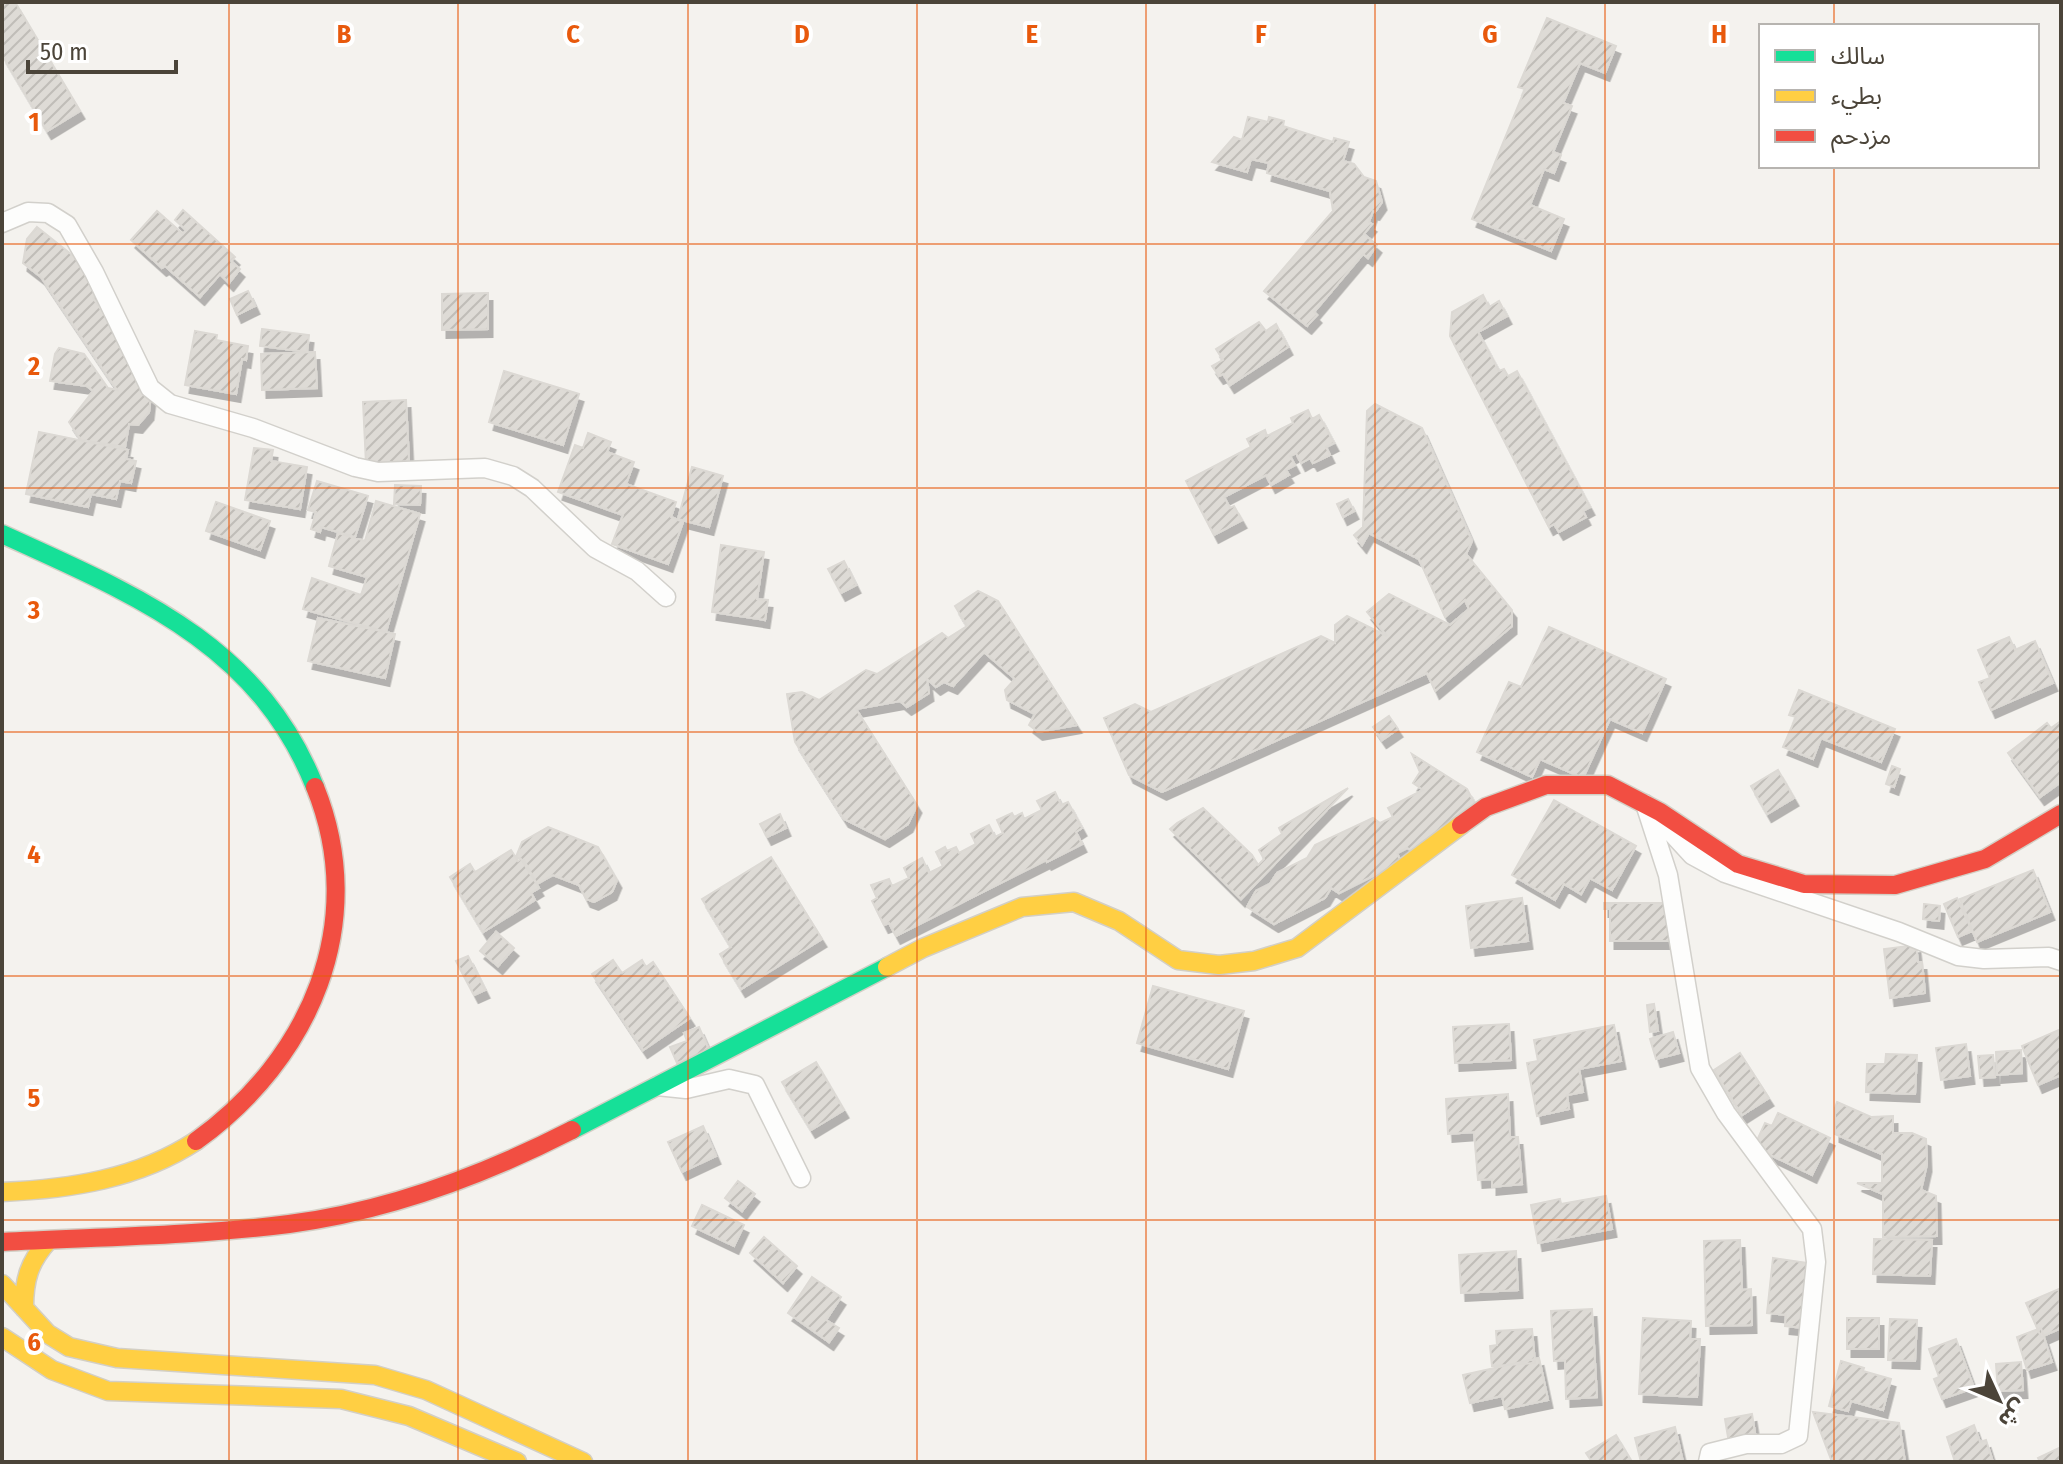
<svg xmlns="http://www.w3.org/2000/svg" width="2063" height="1464" viewBox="0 0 2063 1464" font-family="'Fira Sans Condensed','Noto Sans Arabic',sans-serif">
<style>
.building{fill:url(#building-hatch);stroke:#dcd9d4;stroke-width:2;filter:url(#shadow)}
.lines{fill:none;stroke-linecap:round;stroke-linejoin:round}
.street-casing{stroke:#d2d0cb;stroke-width:21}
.fast-casing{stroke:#d3cfc5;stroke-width:21}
.slow-casing{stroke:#d3cfc5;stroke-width:21}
.jam-casing{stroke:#d3cfc5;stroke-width:21}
.street{stroke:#fdfdfc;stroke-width:18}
.fast{stroke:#16e098;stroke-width:18}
.slow{stroke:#ffcf43;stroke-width:18}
.jam{stroke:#f24e42;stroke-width:18}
.grid{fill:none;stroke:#e8590c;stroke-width:2;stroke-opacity:0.55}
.grid-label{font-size:26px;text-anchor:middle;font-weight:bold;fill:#e8590c;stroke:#fff;stroke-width:8;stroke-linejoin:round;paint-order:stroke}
</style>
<defs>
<pattern id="building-hatch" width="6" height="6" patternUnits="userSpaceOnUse" patternTransform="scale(2)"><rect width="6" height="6" fill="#dedbd6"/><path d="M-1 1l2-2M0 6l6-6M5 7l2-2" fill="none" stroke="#c0bdb8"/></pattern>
<filter id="shadow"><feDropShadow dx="4.5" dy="8" stdDeviation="0" flood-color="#0004"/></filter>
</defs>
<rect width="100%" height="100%" fill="#f4f2ee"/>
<path class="building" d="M3 2H15L80 111 47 131 2 55Z
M1547 18 1616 46 1605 73 1580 63 1563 103 1572 106 1553 152 1561 155 1554 173 1544 169 1530 205 1564 219 1551 251 1472 219 1525 89 1518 87Z
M1248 117 1268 122 1269 117 1284 121 1283 126 1333 142 1334 138 1349 142 1343 161 1354 164 1364 177 1376 181 1382 202 1375 212 1373 211 1369 222 1372 224 1364 234 1377 245 1368 258 1363 254 1314 312 1317 315 1307 326 1264 291 1333 211 1330 191 1267 173 1269 163 1251 159 1247 172 1212 162 1234 137 1242 140Z
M183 210 235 257 231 261 240 269 229 283 220 274 200 297 165 266 162 268 131 240 157 211 183 234 186 230 175 220Z
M37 227 96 274 100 288 93 298 134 358 151 395 149 412 138 425 129 424 125 447 81 440 69 422 93 391 87 386 50 381 55 354 59 348 84 354 108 388 117 390 41 277 23 263 27 239Z
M248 291 255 306 237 315 230 299Z
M488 293V329L442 330V294Z
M1483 295 1489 307 1499 301 1507 316 1478 332 1499 371 1504 369 1508 376 1517 371 1590 507 1583 511 1586 517 1559 532 1554 524 1549 527 1450 336 1452 312Z
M1259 322 1266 331 1276 324 1288 347 1230 385 1223 374 1219 376 1212 366 1223 360 1216 349Z
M262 329 309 335 307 352 260 346Z
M195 331 217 335 216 340 248 346 246 360 242 359 236 394 185 385Z
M315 352 317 388 262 390 261 354Z
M504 371 579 394 563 445 489 422Z
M406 400 409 461 366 464 363 402Z
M1375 404 1422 428 1472 541 1466 554 1512 610V626L1435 691 1427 673 1162 792 1129 775 1104 718 1135 704 1151 712 1321 636 1335 643V625L1347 616 1387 636 1367 612 1389 594 1450 625 1469 609 1465 600 1445 617 1419 559 1369 533 1362 545 1354 535 1363 527 1367 411Z
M1308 410 1312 419 1319 415 1334 443 1326 447 1330 455 1313 463 1310 458 1301 463 1296 453 1290 456 1295 465 1286 470 1289 475 1271 485 1266 475 1224 497 1230 508 1234 506 1242 520 1214 535 1186 481 1251 447 1247 439 1265 430 1267 436 1293 423 1291 418Z
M39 432 128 450 126 459 136 461 131 483 120 481 116 499 91 494 88 507 26 494Z
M588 433 611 442 607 452 634 462 626 484 676 502 671 517 683 522 668 564 612 544 623 515 558 492 575 445 583 448Z
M254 448 273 450 271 461 307 467 300 509 245 500Z
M692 467 723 476 709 527 678 519Z
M317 481 368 496 355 537 321 527 320 532 311 529 316 512 308 510Z
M395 485 421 486 420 505 394 504Z
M1348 499 1354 511 1343 517 1337 504Z
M376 501 420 514 386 632 303 609 312 578 361 595 367 577 329 566 338 533 365 541Z
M216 502 270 521 260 550 206 531Z
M721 545 764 552 757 599 768 600 765 620 712 612Z
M844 561 856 585 841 593 828 569Z
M978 591 998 601 1077 725 1038 732 1029 725 1035 714 1007 700 1005 690 1015 679 984 652 953 686 944 682 936 687 927 679 929 693 907 707 900 701 856 709 917 805 908 824 885 839 844 819 795 742 787 694 802 692 819 700 866 670 877 674 942 633 948 638 967 626 955 606Z
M318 618 395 634 385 678 308 661Z
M1549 627 1666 679 1642 733 1610 719 1583 778 1540 759 1532 777 1477 752 1509 682 1521 687Z
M2009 637 2015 650 2035 641 2053 683 1991 710 1979 682 1990 678 1978 650Z
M1799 690 1895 729 1881 762 1821 738 1813 759 1783 747 1796 717 1789 715Z
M1389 716 1398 729 1382 740 1373 727Z
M2061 721V782L2040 797 2008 753 2047 723 2051 728Z
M1412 754 1467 789 1478 810 1416 853 1407 848 1397 853 1401 862 1339 893 1331 888 1325 898 1274 924 1247 907 1256 891 1270 884 1277 873 1307 858 1315 845 1373 818 1380 823 1393 817 1388 808 1423 790 1413 783 1420 772Z
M1892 766 1900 769 1894 787 1886 784Z
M1778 770 1794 798 1767 814 1751 786Z
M1348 788 1241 899 1170 829 1177 823 1203 808 1252 855 1258 865 1264 859 1259 850 1282 834 1279 828Z
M1055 792 1061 805 1068 802 1082 828 1076 832 1082 844 1047 862 1046 860 896 936 889 923 884 925 872 901 877 898 871 885 889 879 892 886 909 878 904 868 922 858 929 873 943 866 936 852 945 847 947 851 956 847 959 853 976 844 971 834 989 825 995 837 1003 833 997 820 1012 813 1014 817 1022 813 1024 819 1042 810 1037 801Z
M1554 800 1636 846 1612 890 1590 878 1581 894 1564 884 1555 900 1512 875Z
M780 814 786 828 767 837 760 824Z
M548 827 598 847 617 880 612 892 594 902 586 899 579 885 553 875 537 884 524 860 516 857 522 842Z
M511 850 518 861 521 859 539 888 531 893 535 900 483 932 450 877 470 864 475 872Z
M771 857 822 939 741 989 720 954 731 947 702 899Z
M2033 870 2050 912 1977 942 1960 899Z
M1522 898 1528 941 1471 948 1466 906Z
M1957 898 1972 931 1958 937 1944 904Z
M1604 903H1671V941H1610V909H1604Z
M1924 904 1940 906 1939 921 1923 919Z
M496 932 514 948 498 966 480 951Z
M1916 945 1918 962H1922L1925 993 1890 998 1884 949Z
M468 956 485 990 474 995 456 961Z
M613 960 622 973 642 960 646 967 653 962 690 1018 643 1050 592 974Z
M1153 986 1244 1011 1228 1069 1137 1043Z
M1654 1004 1658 1031 1650 1032 1647 1005Z
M1509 1024 1511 1060 1455 1063 1453 1027Z
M1614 1025 1621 1061 1579 1069 1583 1092 1567 1095 1569 1109 1537 1116 1527 1063 1538 1061 1534 1040Z
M699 1027 709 1050 677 1063 670 1047 687 1041 684 1033Z
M2061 1029V1075L2038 1085 2022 1046Z
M1673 1032 1679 1053 1656 1059 1650 1039Z
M1966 1044 1970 1076 1941 1080 1936 1048Z
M2021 1050 2022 1073 1997 1075 1996 1052Z
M1740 1053 1769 1098 1742 1115 1714 1070Z
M1886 1054 1917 1055 1915 1094 1866 1092 1867 1064H1885Z
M1993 1055 1995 1077 1980 1078 1978 1056Z
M816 1062 844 1110 811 1130 782 1082Z
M1508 1094 1510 1137H1518L1522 1184 1492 1187V1179L1478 1180 1474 1132 1448 1134 1446 1099Z
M1837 1102 1871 1117 1893 1116V1133H1912L1926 1139 1927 1164 1921 1190 1936 1196 1937 1236 1883 1237V1194L1857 1183H1882V1154L1835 1134V1108Z
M1778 1113 1830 1138 1812 1175 1754 1147 1765 1123 1772 1126Z
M703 1126 716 1156 682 1172 668 1142Z
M738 1181 755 1194 742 1211 725 1198Z
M1606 1196 1612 1229 1538 1243 1531 1205 1560 1199 1561 1204Z
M702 1205 744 1225 734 1246 692 1226Z
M764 1237 797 1266 783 1283 750 1253Z
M1874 1239 1932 1240 1930 1276 1873 1274Z
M1740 1240 1742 1290 1751 1289 1752 1325 1706 1326 1704 1241Z
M1516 1251 1518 1290 1461 1293 1459 1255Z
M1773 1258 1808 1263 1804 1328 1785 1326 1786 1315 1767 1313Z
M812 1277 841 1297 826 1320 839 1328 829 1342 788 1313Z
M2059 1289 2061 1328 2041 1337 2026 1303Z
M1592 1309 1597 1397 1566 1399 1565 1360 1554 1361 1551 1311Z
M1643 1318 1691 1321 1690 1339H1700L1697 1397 1639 1394Z
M1847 1318H1879V1349H1847Z
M1890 1319 1917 1320 1915 1361 1888 1360Z
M2041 1328 2052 1362 2027 1370 2017 1337Z
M1532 1329 1535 1363 1492 1366 1490 1346 1497 1345 1496 1331Z
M1956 1339 1974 1388 1942 1399 1934 1379 1939 1377 1929 1349Z
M1539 1358 1548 1400 1505 1409 1502 1396 1470 1403 1463 1375Z
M1841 1361 1864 1368 1863 1371 1891 1379 1883 1410 1851 1401 1848 1411 1829 1406Z
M2021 1362 2023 1390 1998 1391 1996 1364Z
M1813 1412 1899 1423 1905 1462H1832Z
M1752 1414 1756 1439 1729 1443 1725 1419Z
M1974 1425 1980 1442 1986 1440 1993 1462H1955L1947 1437Z
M1675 1427 1683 1462H1641L1635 1438Z
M1616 1435 1632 1462H1592L1586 1453Z
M2061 1447V1462H2040L2038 1458Z"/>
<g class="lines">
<defs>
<path id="street" d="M2 223 28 212 48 213 67 225 94 272 150 388 170 404 253 428 355 467 378 472 485 468 513 476 532 488 595 548 637 571 666 597
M657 1086 686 1089 729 1079 755 1085 801 1178
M1708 1462 1710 1453 1746 1444H1781L1798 1436 1816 1262 1812 1229 1726 1113 1700 1068 1668 875 1645 804 1692 855 1725 873 1899 932 1958 956 1984 959 2049 957 2061 961"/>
<path id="fast" d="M2 534C133 594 258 643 315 787
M572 1130 887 967"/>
<path id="slow" d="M887 967 923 948 1022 907 1074 902 1119 921 1178 960 1219 965 1254 961 1297 948 1461 825
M2 1192C70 1189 138 1179 196 1141
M2 1284 48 1334 69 1347 117 1358 375 1375 426 1390 583 1462
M24 1308C24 1280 29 1262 48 1241
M2 1337 52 1370 108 1391 341 1399 409 1416 517 1462"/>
<path id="jam" d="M1461 825 1486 807 1546 785H1608L1660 812 1738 864 1804 884 1895 885 1985 859 2061 814
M196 1141C310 1059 370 923 315 787
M2 1242C97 1237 194 1236 289 1224 388 1211 484 1175 572 1130"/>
</defs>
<use href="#street" class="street-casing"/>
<use href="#fast" class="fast-casing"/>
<use href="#slow" class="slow-casing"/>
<use href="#jam" class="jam-casing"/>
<use href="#street" class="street"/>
<use href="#fast" class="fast"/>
<use href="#slow" class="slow"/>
<use href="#jam" class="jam"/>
</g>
<path class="grid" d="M229 2V1462M458 2V1462M688 2V1462M917 2V1462M1146 2V1462M1375 2V1462M1605 2V1462M1834 2V26M1834 166V1462M2 244H2061M2 488H2061M2 732H2061M2 976H2061M2 1220H2061"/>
<g class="grid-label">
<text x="344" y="43">B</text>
<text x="573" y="43">C</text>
<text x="802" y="43">D</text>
<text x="1032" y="43">E</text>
<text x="1261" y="43">F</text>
<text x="1490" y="43">G</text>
<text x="1719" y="43">H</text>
<text x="34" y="131">1</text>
<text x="34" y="375">2</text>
<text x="34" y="619">3</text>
<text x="34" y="863">4</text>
<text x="34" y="1107">5</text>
<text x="34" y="1351">6</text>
</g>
<rect width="2063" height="1464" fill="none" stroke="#4b4439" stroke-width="8"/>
<rect x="1759" y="24" width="280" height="144" fill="#ffffff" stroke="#b7b4b0" stroke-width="2"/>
<rect x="1775" y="50" width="40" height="12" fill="#16e098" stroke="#b7b4b0" stroke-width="2"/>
<text x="1831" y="64" font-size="24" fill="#4b4439">سالك</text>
<rect x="1775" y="90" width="40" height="12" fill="#ffcf43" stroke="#b7b4b0" stroke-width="2"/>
<text x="1831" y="104" font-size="24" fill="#4b4439">بطيء</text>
<rect x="1775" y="130" width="40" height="12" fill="#f24e42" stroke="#b7b4b0" stroke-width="2"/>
<text x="1831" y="144" font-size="24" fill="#4b4439">مزدحم</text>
<g transform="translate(1999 1400) rotate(134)" stroke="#ffffff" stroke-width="6" paint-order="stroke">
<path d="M0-6L14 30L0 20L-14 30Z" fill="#4b4439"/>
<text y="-12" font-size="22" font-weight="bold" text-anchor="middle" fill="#4b4439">ش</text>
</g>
<path d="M28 60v12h148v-12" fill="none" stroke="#4b4439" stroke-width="4"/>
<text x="40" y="60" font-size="24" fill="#4b4439" stroke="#ffffff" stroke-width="6" paint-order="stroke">50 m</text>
</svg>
